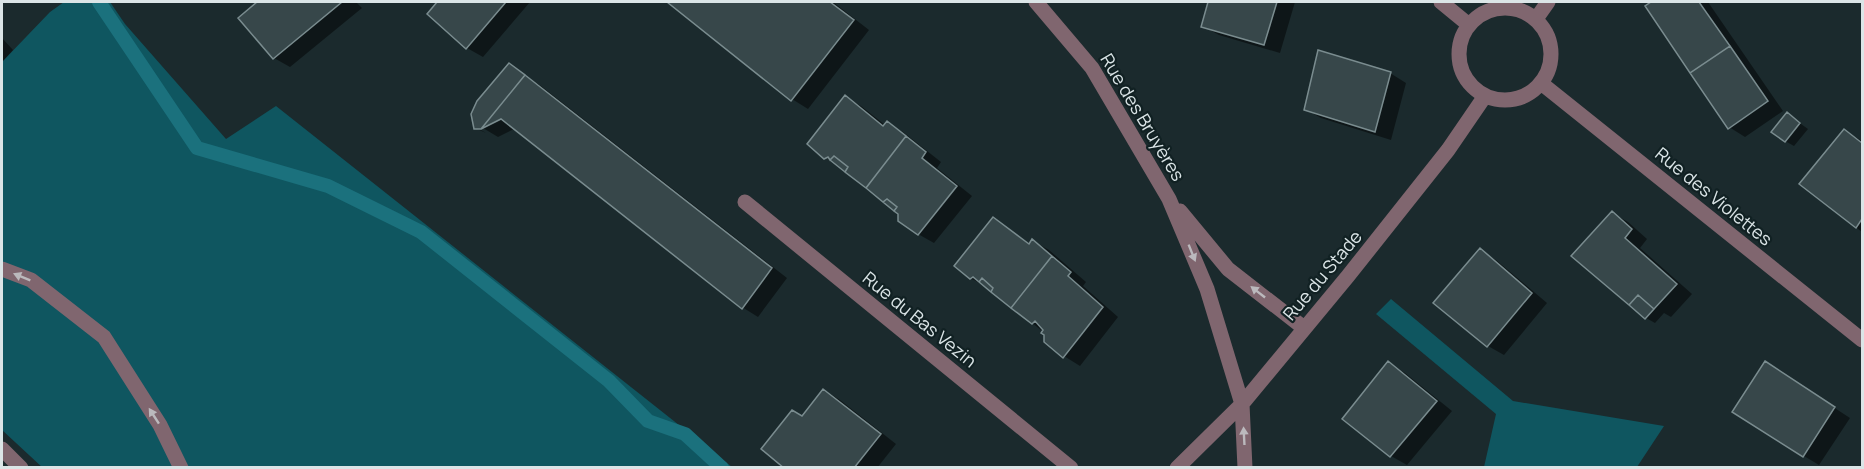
<svg xmlns="http://www.w3.org/2000/svg" width="1864" height="469" viewBox="0 0 1864 469" font-family="Manrope,sans-serif">
<style>
.green{fill:#0f5660}
.shadow{fill:#0007}
.lines{fill:none;stroke-linecap:round;stroke-linejoin:round}
.stream{stroke:#1b717d;stroke-width:14}
.building{fill:#37474a;stroke:#7a8c8f;stroke-width:1.5}
.minor{stroke:#80666f;stroke-width:15}
.oneway{fill:#bbb9bd}
.labels{text-anchor:middle;dominant-baseline:central;stroke-width:4.5;stroke-linejoin:round;paint-order:stroke}
.street-label{font-size:18px;fill:#dbe5e7;stroke:#112123}
</style>
<rect width="100%" height="100%" fill="#1b2a2d"/>
<path class="green" d="M64 2H110L125 24 226 139 276 106 732 467 43 468 2 430V62L50 12Z
M1391 299 1513 401 1664 426 1637 467H1484L1496 414 1376 314Z"/>
<path class="shadow" d="M260 2H356L362 8 290 67 274 58 241 18Z
M439 2H530L483 57 467 48 429 14Z
M669 2H833L869 30 808 109 792 99Z
M1210 2H1295L1280 53 1219 35 1203 26Z
M1654 2H1708L1783 111 1745 137 1729 127 1647 6Z
M2 38 13 50 2 62Z
M509 65 541 86 787 278 758 317 742 307 516 128 498 137 478 125 476 127 486 133 475 128 473 114 478 101Z
M1390 73 1406 83 1391 140 1321 118 1305 109Z
M845 97 861 106 885 125 887 123 903 132 941 162 937 168 972 196 934 243 918 234 899 213 842 167 825 157Z
M1787 114 1808 129 1794 146 1785 141Z
M1844 130 1862 141V232L1801 184Z
M1612 213 1628 222 1647 239 1640 248 1692 294 1671 317 1664 313 1655 323 1646 318Z
M994 219 1030 244 1033 241 1049 250 1086 282 1083 286 1118 317 1080 366 1064 356 1046 341V334L987 287 970 278Z
M1480 250 1496 260 1547 303 1504 355 1488 346 1435 302Z
M1389 363 1405 373 1452 411 1407 465 1391 456 1344 418Z
M1781 373 1850 418 1819 465 1804 456Z
M824 390 840 400 896 444 877 468H787L803 417Z"/>
<g class="lines">
<path class="stream" d="M99 2 197 148 328 186 421 232 609 381 648 421 685 434 722 468"/>
</g>
<path class="building" d="M257 2H342L273 59 238 18Z
M437 2H506L466 49 427 14Z
M667 2H830L854 20 791 101Z
M1208 2H1277L1264 45 1201 27Z
M1651 2H1699L1730 46 1690 73 1645 6Z
M1730 46 1768 101 1728 129 1690 73Z
M1318 50 1391 72 1375 132 1304 110Z
M509 63 525 75 481 129H474L471 114 477 101Z
M525 75 772 268 742 309 501 119 481 129Z
M845 95 883 126 887 121 906 136 866 188 845 172 848 167 834 156 830 160 828 157 824 159 807 144Z
M1787 112 1800 123 1785 142 1771 132Z
M1844 129 1862 143V219L1856 228 1799 184Z
M906 136 926 152 922 158 957 186 918 235 898 221V214L894 211 897 207 887 199 883 202 866 188Z
M834 156 848 167 845 172 830 160Z
M887 199 897 207 894 211 883 202Z
M1612 211 1632 229 1625 238 1677 284 1654 309 1638 295 1629 305 1571 256Z
M993 217 1029 244 1032 239 1052 256 1011 308 991 292 993 288 982 278 979 282 973 277 970 279 954 266Z
M1480 248 1532 293 1487 347 1433 303Z
M1052 256 1071 272 1068 276 1103 307 1063 358 1044 342V335L1041 333 1043 330 1035 321 1032 324 1011 308Z
M982 278 993 288 991 292 979 282Z
M1638 295 1654 309 1645 319 1629 305Z
M1388 361 1437 401 1390 457 1342 419Z
M1765 361 1835 407 1803 457 1732 412Z
M823 389 881 434 854 468H784L761 449 792 410 802 416Z"/>
<g class="lines">
<path class="minor" d="M1036 2 1092 68 1169 199 1207 289 1242 404 1245 468
M1441 2 1469 25
M1459 54a46 46 0 1 1 92 0a46 46 0 1 1-92 0Z
M1536 19 1548 2
M1541 83 1862 340
M745 202 1071 468
M1180 211 1228 269 1304 328
M2 269 31 280 104 337 160 425 181 468
M2 449 21 468
M1177 468 1242 404 1348 276 1448 150 1485 96"/>
</g>
<defs><path id="oneway-solid" d="M-6-.8H1V-3.2L6.5 0L1 3.2V.8H-6Z" transform="scale(1.5)"/></defs>
<g class="oneway">
<use href="#oneway-solid" transform="translate(1192 253) rotate(68)"/>
<use href="#oneway-solid" transform="translate(22 277) rotate(-158)"/>
<use href="#oneway-solid" transform="translate(1258 292) rotate(-142)"/>
<use href="#oneway-solid" transform="translate(154 416) rotate(-123)"/>
<use href="#oneway-solid" transform="translate(1244 436) rotate(-93)"/>
</g>
<g class="labels">
<g class="street-label">
<text transform="translate(1143 117) rotate(59)">Rue des Bruyères</text>
<text transform="translate(1714 196) rotate(39)">Rue des Violettes</text>
<text transform="translate(1322 275) rotate(-50)">Rue du Stade</text>
<text transform="translate(920 319) rotate(39)">Rue du Bas Vezin</text>
</g>
</g>
<rect width="1864" height="469" fill="none" stroke="#dbe5e7" stroke-width="6"/>
</svg>
